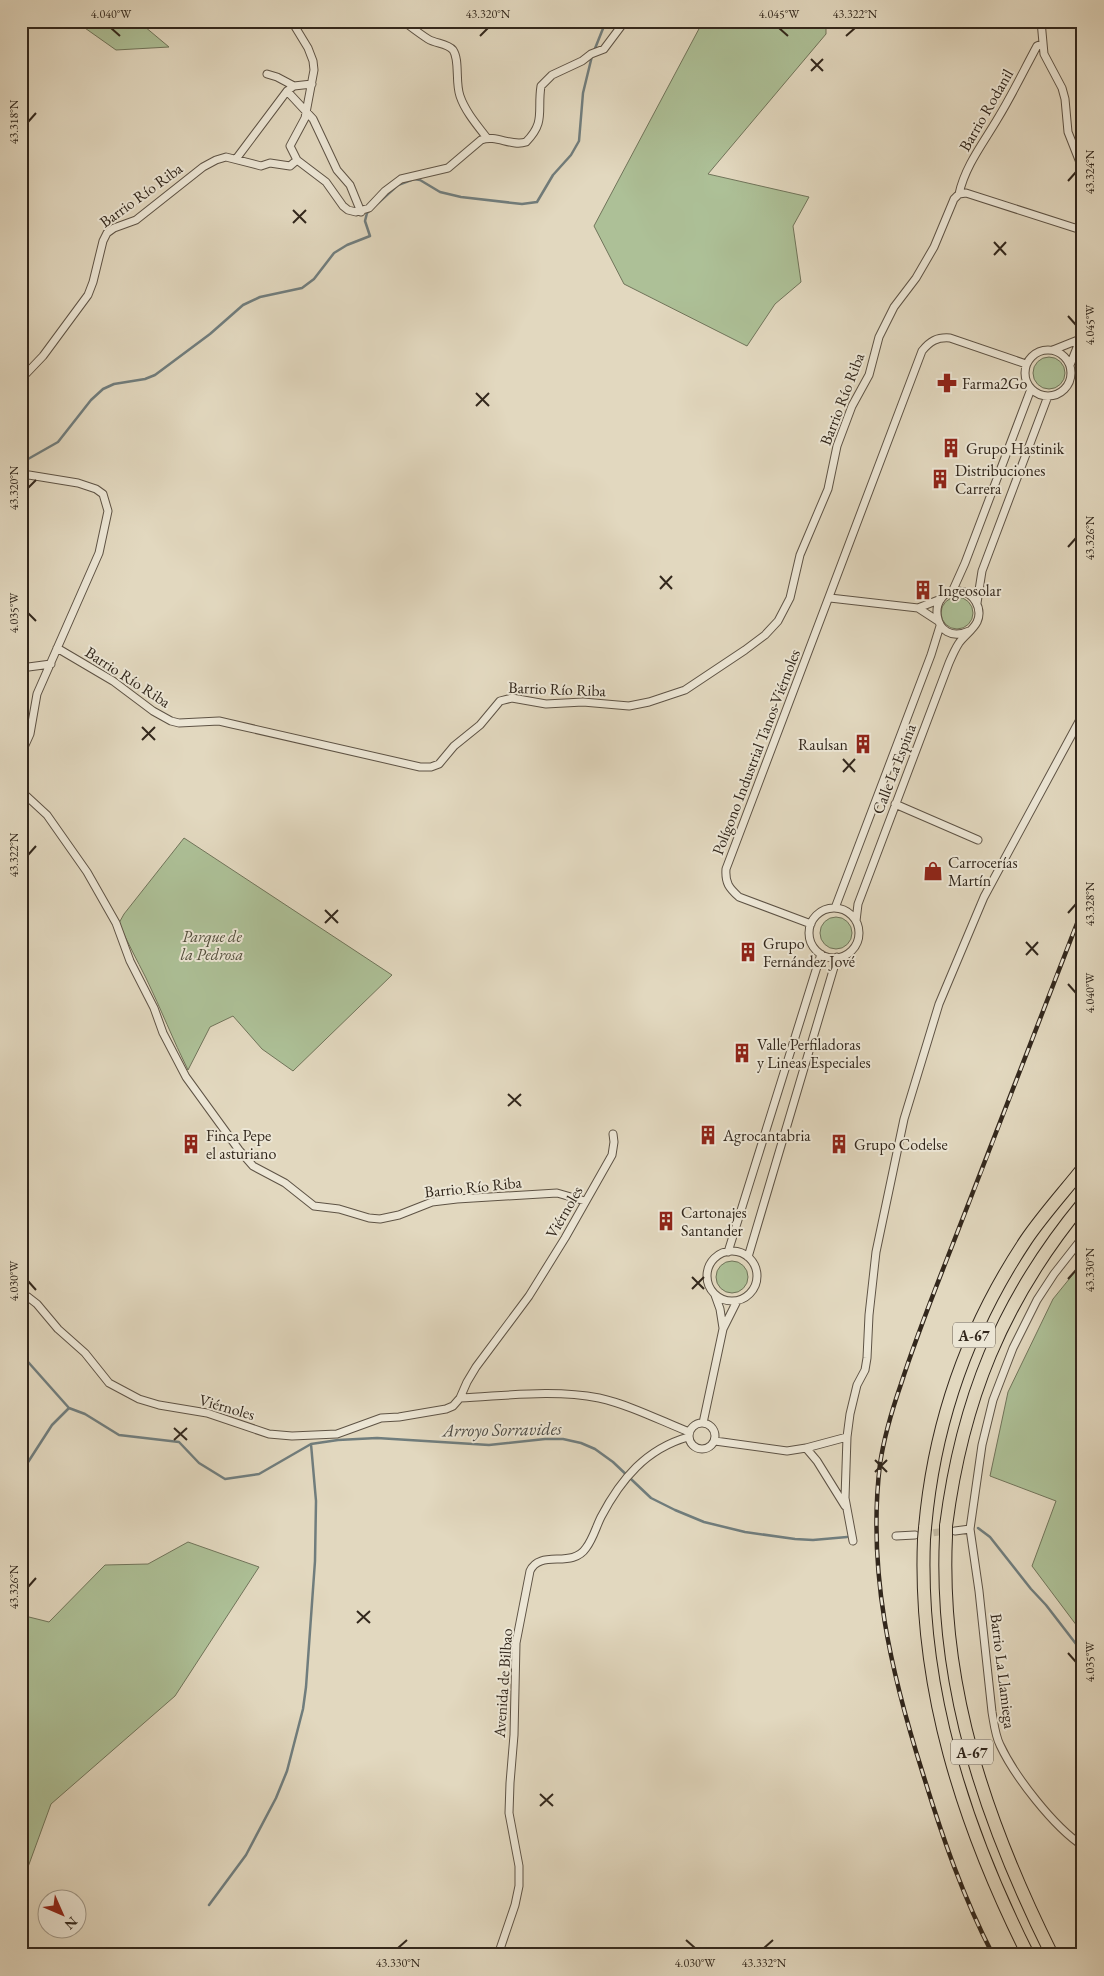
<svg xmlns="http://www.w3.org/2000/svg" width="1104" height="1976" viewBox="0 0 1104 1976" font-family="'EB Garamond',serif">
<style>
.green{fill:#adc097;stroke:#70745a}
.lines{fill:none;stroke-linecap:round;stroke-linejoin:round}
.stream{stroke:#707d7d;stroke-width:2.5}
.minor-tunnel{stroke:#bfb59e;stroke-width:7;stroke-dasharray:7 3.5;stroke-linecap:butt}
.minor-casing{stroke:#5e5345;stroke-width:9}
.motorway-casing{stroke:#32271c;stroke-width:14}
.minor{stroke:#ece6d5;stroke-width:7}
.motorway{stroke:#e2d8bf;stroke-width:12}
.rail-casing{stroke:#32271c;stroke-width:4.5}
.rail{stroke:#ece6d5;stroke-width:2.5;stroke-dasharray:8;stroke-linecap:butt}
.motorway-bridge-casing{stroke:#32271c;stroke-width:14;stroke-linecap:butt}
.motorway-bridge{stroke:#e2d8bf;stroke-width:12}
.ticks{fill:none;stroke:#32271c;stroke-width:2}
.labels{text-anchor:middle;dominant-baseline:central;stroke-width:4;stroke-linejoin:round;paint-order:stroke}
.shield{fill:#ece6d5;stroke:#6a6054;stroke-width:1}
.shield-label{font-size:15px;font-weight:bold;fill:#32271c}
.street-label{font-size:16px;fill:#32271c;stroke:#ece6d5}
.poi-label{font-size:16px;fill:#32271c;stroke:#ece6d5;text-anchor:start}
.park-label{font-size:16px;font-style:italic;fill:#514d3b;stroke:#ece6d5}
.water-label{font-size:18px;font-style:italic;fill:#4c4b44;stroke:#ece6d5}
.neatline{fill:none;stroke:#32271c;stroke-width:2}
.ticks-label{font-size:12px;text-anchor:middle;fill:#32271c}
</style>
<rect width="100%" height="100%" fill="#e2d8bf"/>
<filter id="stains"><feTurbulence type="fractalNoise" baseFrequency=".004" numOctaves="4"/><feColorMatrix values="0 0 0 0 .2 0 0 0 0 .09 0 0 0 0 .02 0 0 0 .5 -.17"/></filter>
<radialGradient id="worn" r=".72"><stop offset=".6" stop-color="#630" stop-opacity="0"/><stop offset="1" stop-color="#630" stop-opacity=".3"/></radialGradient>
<path class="green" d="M75 21H138L169 47 116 50Z
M695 21H826V34L708 174 809 197 793 226 801 282 775 304 747 346 624 284 594 226 701 25Z
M1033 373a16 16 0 1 1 32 0a16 16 0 1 1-32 0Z
M941 613a16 16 0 1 1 32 0a16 16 0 1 1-32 0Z
M184 838 392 975 293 1071 262 1049 233 1016 210 1027 188 1070C173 1040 161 1009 146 978 137 960 127 942 119 923L124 914Z
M820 933a16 16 0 1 1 32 0a16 16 0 1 1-32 0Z
M716 1277a16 16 0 1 1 32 0a16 16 0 1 1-32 0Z
M1083 1262V1634L1032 1566 1056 1501 990 1476 1008 1392 1053 1299Z
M188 1542 259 1567 175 1696 51 1804 24 1878 21 1876V1615L49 1622 105 1565 148 1564Z"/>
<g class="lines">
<path class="stream" d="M594 51 606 21
M21 463 58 442 91 400 103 389 114 384 145 379 155 375 210 334 243 305 260 297 302 288 314 279 334 253 347 245 370 236 365 221 367 213 398 185 414 179 420 180 440 192 461 197 522 204 537 202 553 175 571 155 579 141 583 93 592 56
M21 1354 69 1408 85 1414 119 1435 179 1442 199 1463 225 1479 259 1474 311 1444 338 1440 377 1438 489 1445 545 1439H563L581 1443 595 1449 613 1462 651 1498 675 1510 704 1522 745 1532 795 1539 813 1540 847 1537
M21 1473 52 1425 69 1408
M978 1528 990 1537 1031 1589 1046 1605 1083 1653
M209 1905 246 1855 276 1798 287 1771 303 1709 306 1687 315 1561 316 1501 311 1444"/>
<path class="minor-tunnel" d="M923 1534 947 1531"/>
<defs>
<path id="minor" d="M295 21 294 25 308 48 313 61 314 70 305 118 290 146 297 160 326 182 343 206 348 210 356 212 369 208 385 191 401 179 448 168 481 140C496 134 511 147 526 142 546 122 537 111 541 86L552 75 582 61 591 54 604 49 625 21
M403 21C411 27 420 34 428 39 436 44 447 43 453 50 460 60 455 82 460 96 465 111 477 125 487 138
M1041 21 1044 54 1062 88 1065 99 1068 132 1083 170
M267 74 277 77 294 86
M287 91 313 119 337 170 350 185 361 212
M236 159 287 91 294 86 312 84
M959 194C965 166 984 142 998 118 1012 95 1024 70 1037 46L1042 44
M1025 373a23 23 0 1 1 46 0a23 23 0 1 1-46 0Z
M1053 350 1083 338
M1070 365 1080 340
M21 379 43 356 88 295 93 282 103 241 107 233 114 228 136 220 203 167 216 160 226 157 261 166 270 163 290 166 297 160
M21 477 29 475 78 483 96 489 103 494 108 511 99 553 37 694 30 734 21 754
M952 592 965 563 1031 389
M830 598 918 608 938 621
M977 603 982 571 1048 396
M918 608 941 599
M57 648 113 681 153 711 171 721 179 723 219 721 232 724 420 767H431L439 764 454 746 480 725 500 701 512 698 546 704 583 702 629 706 649 702 685 690 745 650 765 635 778 621 790 598 800 555 828 489 837 446 852 406 869 375 879 337 894 307 916 278 934 247 954 199 959 194 966 193 1075 228 1083 226
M21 668 51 664
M21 791 47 815 87 872 116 923 130 961 154 1008 163 1033 186 1077 239 1150 253 1166 285 1183 314 1206 339 1209 369 1218 380 1219 399 1215 432 1202 457 1199 557 1193 585 1201
M895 804 978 840
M835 908 931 655 940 626
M809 933a25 25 0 1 1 50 0a25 25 0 1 1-50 0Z
M856 921 858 904 949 663C952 656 955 649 959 643 964 636 973 630 977 622 983 609 974 592 959 591 925 589 932 648 969 631
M811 924 739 897C729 888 725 883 726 869L922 351C930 341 937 337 950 338L1026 364
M1083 1237 1054 1274 1037 1300 1013 1348 993 1400 982 1445 970 1529 979 1591 992 1712C994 1723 995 1735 1000 1745 1015 1777 1054 1827 1083 1846
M707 1276a25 25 0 1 1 50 0a25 25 0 1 1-50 0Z
M728 1252 821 954
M748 1257 837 957
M21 1294 28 1297 37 1304 58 1329 85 1353 109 1383 139 1399 159 1405 207 1413 269 1434 292 1436 337 1434 381 1418 399 1417 446 1409 453 1406 460 1398 467 1382 476 1367 529 1296 565 1238 612 1155 614 1142 613 1134
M715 1295 720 1309 723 1328
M460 1398C505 1396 553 1389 599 1398 630 1405 659 1420 689 1432
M689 1436a13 13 0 1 1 26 0a13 13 0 1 1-26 0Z
M703 1423 723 1329 737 1301
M715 1441 787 1451 806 1448 847 1437
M806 1448 817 1461 845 1506
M955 1531 970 1529
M896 1536 915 1535
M853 1541 845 1498 847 1437 850 1414 857 1385 865 1370 867 1358 869 1315 876 1252 904 1119 939 1004 984 897 1083 714
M498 1955 515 1905 519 1886V1866L509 1813 510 1783 514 1735 516 1643 530 1571C540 1549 572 1569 586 1548 593 1539 596 1527 601 1517 621 1479 646 1449 688 1437"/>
<path id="motorway" d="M946 1526C962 1401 1002 1301 1083 1203
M925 1528C934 1425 968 1327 1026 1240 1043 1215 1064 1192 1083 1168
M946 1536C939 1687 986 1822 1052 1955
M924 1539C918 1686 963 1825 1028 1955"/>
</defs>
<use href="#minor" class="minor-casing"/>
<use href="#motorway" class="motorway-casing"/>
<use href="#minor" class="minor"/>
<use href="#motorway" class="motorway"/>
<defs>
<path id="rail" d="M993 1955C963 1897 942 1836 923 1774 891 1673 867 1571 880 1464 884 1437 892 1410 901 1384 918 1331 939 1280 959 1228 1001 1122 1041 1015 1083 908"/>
</defs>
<use href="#rail" class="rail-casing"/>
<use href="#rail" class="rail"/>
<defs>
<path id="motorway-bridge" d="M946 1536V1526
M924 1539 925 1528"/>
</defs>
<use href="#motorway-bridge" class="motorway-bridge-casing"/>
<use href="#motorway-bridge" class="motorway-bridge"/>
</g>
<path class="ticks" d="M111 28 120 36M779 28 788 36M480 36 488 28M846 36 855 28M811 59 823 71M811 71 823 59M28 122 36 113M1068 181 1076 172M293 210 306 223M293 223 306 210M994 242 1006 255M994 255 1006 242M1068 316 1076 325M476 393 489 406M476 406 489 393M28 488 36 480M1068 547 1076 538M660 576 672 589M660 589 672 576M28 613 36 621M142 727 155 740M142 740 155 727M843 759 855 772M843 772 855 759M28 855 36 846M325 910 338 923M1068 913 1076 904M325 923 338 910M1026 942 1038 955M1026 955 1038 942M1068 984 1076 993M508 1094 521 1106M508 1106 521 1094M692 1277 704 1289M1068 1279 1076 1270M28 1281 36 1290M692 1289 704 1277M174 1428 187 1440M174 1440 187 1428M875 1460 887 1472M875 1472 887 1460M28 1587 36 1578M357 1611 370 1623M357 1623 370 1611M1068 1653 1076 1662M540 1794 553 1806M540 1806 553 1794M686 1940 695 1948M398 1948 407 1940M764 1948 773 1940"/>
<defs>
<symbol id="pharmacy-bare" viewBox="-9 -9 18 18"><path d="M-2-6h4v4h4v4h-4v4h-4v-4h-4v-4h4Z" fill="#8f2418" stroke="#ece6d5" stroke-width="2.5" paint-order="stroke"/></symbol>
<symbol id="building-bare" viewBox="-9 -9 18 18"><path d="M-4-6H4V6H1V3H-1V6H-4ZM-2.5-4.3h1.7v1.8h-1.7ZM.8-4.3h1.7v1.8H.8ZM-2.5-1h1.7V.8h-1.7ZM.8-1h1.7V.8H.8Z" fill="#8f2418" stroke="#ece6d5" stroke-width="2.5" paint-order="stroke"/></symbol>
<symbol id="shop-bare" viewBox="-9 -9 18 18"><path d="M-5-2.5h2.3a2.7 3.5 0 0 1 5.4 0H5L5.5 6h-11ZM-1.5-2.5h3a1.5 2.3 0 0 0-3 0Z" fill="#8f2418" stroke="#ece6d5" stroke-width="2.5" paint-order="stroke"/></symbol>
</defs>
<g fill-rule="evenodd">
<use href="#pharmacy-bare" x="933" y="369" width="28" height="28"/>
<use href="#building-bare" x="937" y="434" width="28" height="28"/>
<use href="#building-bare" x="926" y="465" width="28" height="28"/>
<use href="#building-bare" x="909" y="576" width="28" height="28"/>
<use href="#building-bare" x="849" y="730" width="28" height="28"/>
<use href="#shop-bare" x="919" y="857" width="28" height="28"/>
<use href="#building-bare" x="734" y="938" width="28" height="28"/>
<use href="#building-bare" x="728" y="1039" width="28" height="28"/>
<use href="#building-bare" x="694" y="1121" width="28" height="28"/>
<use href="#building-bare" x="177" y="1130" width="28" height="28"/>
<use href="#building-bare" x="825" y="1130" width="28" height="28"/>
<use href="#building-bare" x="652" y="1207" width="28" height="28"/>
</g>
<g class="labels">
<g class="shield">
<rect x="953" y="1322.5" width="42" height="25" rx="4"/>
<rect x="951" y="1739.5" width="42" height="25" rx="4"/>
</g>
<g class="shield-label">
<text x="974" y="1335">A-67</text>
<text x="972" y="1752">A-67</text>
</g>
<g class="street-label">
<text transform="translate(986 110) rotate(-60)">Barrio Rodanil</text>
<text transform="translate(141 195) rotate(-36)">Barrio Río Riba</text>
<text transform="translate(842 399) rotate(-69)">Barrio Río Riba</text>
<text transform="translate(128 677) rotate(33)">Barrio Río Riba</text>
<text transform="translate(557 689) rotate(2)">Barrio Río Riba</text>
<text transform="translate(756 752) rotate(-69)">Polígono Industrial Tanos-Viérnoles</text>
<text transform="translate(894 769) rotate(-69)">Calle La Espina</text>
<text transform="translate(473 1187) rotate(-6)">Barrio Río Riba</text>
<text transform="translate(564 1212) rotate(-60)">Viérnoles</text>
<text transform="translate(227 1407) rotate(16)">Viérnoles</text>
<text transform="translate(1003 1671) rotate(83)">Barrio La Llamiega</text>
<text transform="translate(503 1683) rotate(-86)">Avenida de Bilbao</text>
</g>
<g class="poi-label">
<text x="962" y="383">Farma2Go</text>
<text x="966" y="448">Grupo Hastinik</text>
<text x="955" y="470">Distribuciones<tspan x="955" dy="18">Carrera</tspan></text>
<text x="938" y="590">Ingeosolar</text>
<text x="848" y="744" text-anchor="end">Raulsan</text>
<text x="948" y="862">Carrocerías<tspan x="948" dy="18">Martín</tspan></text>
<text x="763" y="943">Grupo<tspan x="763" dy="18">Fernández Jové</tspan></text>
<text x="757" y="1044">Valle Perfiladoras<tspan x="757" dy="18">y Lineas Especiales</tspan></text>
<text x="206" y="1135">Finca Pepe<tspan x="206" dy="18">el asturiano</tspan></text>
<text x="723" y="1135">Agrocantabria</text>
<text x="854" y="1144">Grupo Codelse</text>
<text x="681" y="1212">Cartonajes<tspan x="681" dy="18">Santander</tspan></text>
</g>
<g class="park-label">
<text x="212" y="936">Parque de<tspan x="212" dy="18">la Pedrosa</tspan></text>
</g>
<g class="water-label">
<text transform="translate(502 1429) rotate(-1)">Arroyo Sorravides</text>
</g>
</g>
<rect width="1104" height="1976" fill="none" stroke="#e2d8bf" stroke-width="55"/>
<g transform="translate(62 1914) rotate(135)"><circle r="24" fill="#ece6d5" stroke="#a29a8b"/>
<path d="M0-4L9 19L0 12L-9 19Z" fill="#8f2418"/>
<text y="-8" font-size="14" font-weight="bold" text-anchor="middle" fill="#32271c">N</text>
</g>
<rect x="28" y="28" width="1048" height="1920" class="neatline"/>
<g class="ticks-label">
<text x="111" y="18">4.040°W</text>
<text x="488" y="18">43.320°N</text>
<text x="779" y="18">4.045°W</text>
<text x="855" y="18">43.322°N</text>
<text transform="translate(14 122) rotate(-90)" y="4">43.318°N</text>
<text transform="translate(1090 172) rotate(-90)" y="4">43.324°N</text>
<text transform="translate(1090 325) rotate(-90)" y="4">4.045°W</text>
<text transform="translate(14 488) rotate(-90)" y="4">43.320°N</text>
<text transform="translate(1090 538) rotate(-90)" y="4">43.326°N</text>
<text transform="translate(14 613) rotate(-90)" y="4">4.035°W</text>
<text transform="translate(14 855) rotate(-90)" y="4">43.322°N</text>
<text transform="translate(1090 904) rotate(-90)" y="4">43.328°N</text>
<text transform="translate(1090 993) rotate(-90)" y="4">4.040°W</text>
<text transform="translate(1090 1270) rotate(-90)" y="4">43.330°N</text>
<text transform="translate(14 1281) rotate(-90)" y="4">4.030°W</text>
<text transform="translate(14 1587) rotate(-90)" y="4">43.326°N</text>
<text transform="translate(1090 1662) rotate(-90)" y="4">4.035°W</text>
<text x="398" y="1967">43.330°N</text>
<text x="695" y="1967">4.030°W</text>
<text x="764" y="1967">43.332°N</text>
</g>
<rect width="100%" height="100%" filter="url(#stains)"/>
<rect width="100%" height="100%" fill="url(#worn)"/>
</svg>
